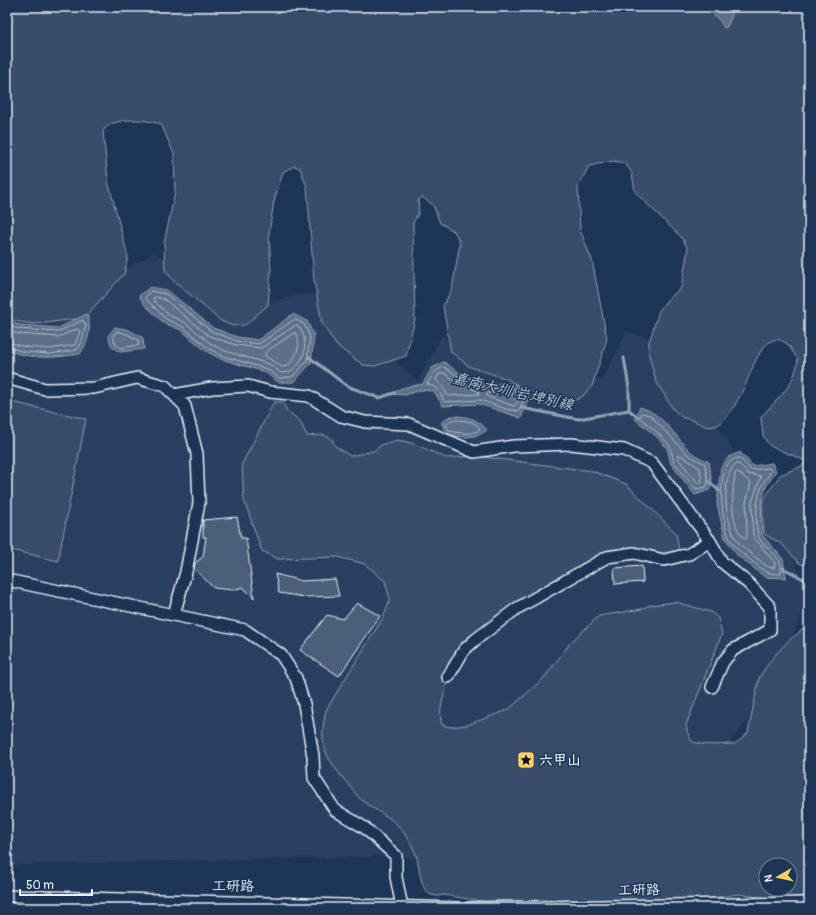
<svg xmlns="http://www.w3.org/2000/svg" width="816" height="915" viewBox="0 0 816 915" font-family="Pangolin,'LXGW WenKai TC',sans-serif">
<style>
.built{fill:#2a4162}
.green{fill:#374d6c;stroke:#909fb2;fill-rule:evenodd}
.water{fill:#5d7089;stroke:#95a4b5}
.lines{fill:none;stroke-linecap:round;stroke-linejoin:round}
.shore{stroke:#b0bdcc;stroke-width:1}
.stream{stroke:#95a4b5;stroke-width:3}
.building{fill:#495e7a;stroke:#e8f1f8}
.minor-casing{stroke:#e8f1f8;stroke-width:14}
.minor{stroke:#1d3557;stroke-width:11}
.labels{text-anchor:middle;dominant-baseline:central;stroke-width:3;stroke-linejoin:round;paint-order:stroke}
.poi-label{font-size:14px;font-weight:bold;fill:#e8f1f8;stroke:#1d3557;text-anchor:start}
.street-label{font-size:14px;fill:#e8f1f8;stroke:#1d3557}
.water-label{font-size:15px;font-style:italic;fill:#b7c4d1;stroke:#1d3557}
</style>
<rect width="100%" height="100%" fill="#1d3557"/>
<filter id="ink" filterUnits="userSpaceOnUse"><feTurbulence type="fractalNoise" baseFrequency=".025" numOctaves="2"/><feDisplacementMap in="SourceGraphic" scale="8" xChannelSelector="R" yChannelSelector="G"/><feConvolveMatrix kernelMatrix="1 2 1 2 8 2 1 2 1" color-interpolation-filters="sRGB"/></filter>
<g filter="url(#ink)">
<path class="built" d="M155 253 234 310 295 296 319 293 418 381 442 335 496 376 603 379 626 332 663 341 779 522 809 598 763 702 713 763 484 866 396 856 7 865V304L123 270Z"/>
<path class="green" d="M7 7H493L496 12 500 11 502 7H709L710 11 721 21 732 16 728 7H809V567L799 563 782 544 764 534 762 503 765 497 780 475 802 466 806 461 770 446 763 436 761 417C778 398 795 386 798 359 794 355 791 347 787 344 763 325 751 375 744 388 738 399 728 422 715 426 705 430 694 418 683 418L673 409 656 381 649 355V342L659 311 667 300 681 288 688 249 682 238 635 192 632 173 625 163 613 161 589 166 578 187 580 230 592 260 607 339 592 386 583 396 561 408 542 405 508 379 470 367 451 352 443 306 452 289 460 243 455 232 440 223 433 205 422 197 418 200 419 212 413 223 415 319 406 356 375 366 363 365 336 345 322 323 314 280 307 187 300 168 294 166 283 172 274 201 269 233 271 271 268 305 245 325 233 326 221 321 173 280 165 270 164 244 175 192 174 154 161 124C145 119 113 116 103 131L108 181 128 257 124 274 84 318 35 324 7 320Z
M7 401 86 419 58 561 7 549Z
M274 402H283L286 410 300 421 307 436 324 435 332 439 335 446 350 456 374 451 381 445 397 440 412 443 446 458 475 456 592 471 626 484 676 533 679 550 670 565 661 566 640 551 623 553C565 584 457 626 443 698 441 708 439 715 442 725L450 727 467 725 508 710 544 678 571 642 599 616 642 609 650 605 676 602 711 612 718 618 722 634 686 725C687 729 688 736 691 740 697 747 725 744 735 744L748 733 759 678C771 657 789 638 809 625V895L777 900 739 894 698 900 663 899 637 904H500L444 895C417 902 422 869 415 852 412 844 406 835 401 829 388 814 378 813 364 802 358 798 353 790 348 784 325 757 318 746 326 710L384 616 390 599 385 581 365 564 338 557 278 559 262 551 244 500 242 464ZM766 865H790V889H766Z"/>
<path class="water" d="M709 7H728L732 16 727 27 724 28C720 18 712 16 709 7Z
M150 287 167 290 213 328 237 337 258 340 293 314 307 321 314 336 311 363 294 382H278L265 372 221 359 206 351 181 330 164 323 145 305 139 296Z
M87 314C92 328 89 341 80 354 53 358 34 360 7 350V322L20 325 58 328Z
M115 327 129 330 143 338 144 349 120 352 112 347 108 336Z
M444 362 461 374 486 384 515 383 529 398 521 418 479 404 443 406 434 391 421 390 405 395 391 394 402 388 423 384 432 368Z
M640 407C663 414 673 434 690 451 695 456 703 459 709 462L712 484 709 490 695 495 671 464 667 448 655 435 635 419Z
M450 416C466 416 477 418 487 430 475 439 462 438 448 434L441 423Z
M740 452 753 466 772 463 776 471 766 487 761 503 762 535 783 559 786 578 765 577 737 555 725 538 717 504 721 467 729 457Z"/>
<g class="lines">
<path class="shore" d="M151 291 166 294 211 331 237 341 259 344 295 319 304 324 310 337 307 361 292 377 279 378 267 369 223 356 208 348 183 327 166 319 145 298Z
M155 297 164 299 209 336 236 345 261 348 296 325C306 330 307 351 301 360 298 365 294 369 290 372L281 373 269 364 225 351 211 344 186 323 169 315 153 300Z
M7 326 20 329 58 332 83 320 86 325 81 344 77 350 50 354 25 352 7 347
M7 331 19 334 58 337 77 329 80 331 75 345 50 349 26 347 7 342
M117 331 127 334 138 340 139 345 121 348 116 345 113 337Z
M294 333H296C302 346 296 357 288 366L282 367 265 356V353Z
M444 367 459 377 485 388H514L524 399 519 411 506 409 480 400 445 402 437 388 427 384 435 372Z
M444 373 457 382 478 391 479 394 448 396 441 385 436 380 438 375Z
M489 393H511L518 401 514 406 488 397 487 395Z
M642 413 650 415 688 455 705 464 708 483 706 487 696 489 674 462 670 446 657 432 640 418Z
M452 420C461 420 476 420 480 429 473 436 459 433 450 431L446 425Z
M680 455 700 468 702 483H698L679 460 678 456Z
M740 458 751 470 769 468 771 470C769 476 764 480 762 486 756 500 755 520 758 535 761 548 788 558 780 574 765 574 764 570 753 562 744 555 732 546 728 535 722 519 713 457 740 458Z
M735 464H739L748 474 761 476 752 502 753 536 775 563 774 568C767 568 764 564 759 560 749 552 737 544 733 533 725 514 721 480 735 464Z
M738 472 751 483 746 502 747 537 746 539C729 529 732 491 735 474Z"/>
<path class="stream" d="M309 357 347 386 379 398 394 393
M624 358 629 388V410
M522 408 578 419 629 410 638 417
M710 482 719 491
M783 568 809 582"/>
</g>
<path class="building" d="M237 517 241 538H246L254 598 243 587 233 590 214 588 194 569 195 563 203 557 206 537H203V520Z
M642 566 643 582 615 584 614 568Z
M275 574 302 581 335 579 339 596 305 597 279 593Z
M357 603 380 616 339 676 300 650 327 615 343 619Z"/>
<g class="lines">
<defs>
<path id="minor" d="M7 378 45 389 94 388 137 378 165 386 185 406 197 454 199 503 186 572 174 614
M174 395 212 388 248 386 270 392 309 396 341 416 365 422 409 424 474 452 514 446 571 444 624 450 652 463 710 541 689 554 664 560 634 553 607 557 516 609 475 640 464 650 448 677
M710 541 722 562 749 584 770 607V630L733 650 723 662 712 687
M7 580 245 630 281 655 296 678 304 704 313 756 314 778 335 810 365 828 396 856V877L402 907
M7 896 457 908
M27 908 28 897
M469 908 809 903"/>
</defs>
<use href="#minor" class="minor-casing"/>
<use href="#minor" class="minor"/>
</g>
</g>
<defs>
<symbol id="sight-square" viewBox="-11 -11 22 22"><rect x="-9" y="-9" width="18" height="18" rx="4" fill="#ffd166" stroke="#1d3557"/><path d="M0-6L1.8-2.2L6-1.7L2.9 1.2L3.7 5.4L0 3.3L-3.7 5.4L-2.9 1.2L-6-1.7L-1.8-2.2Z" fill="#111"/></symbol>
</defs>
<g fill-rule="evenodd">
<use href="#sight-square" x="516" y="750" width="20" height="20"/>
</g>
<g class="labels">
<g class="poi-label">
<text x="539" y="760">六甲山</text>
</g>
<g class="street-label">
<text transform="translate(233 886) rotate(1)">工研路</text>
<text transform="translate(639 890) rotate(-1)">工研路</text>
</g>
<g class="water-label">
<text transform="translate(513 392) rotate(13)">嘉南大圳 岩埤別線</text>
</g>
</g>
<rect width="816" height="915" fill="none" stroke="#1d3557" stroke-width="24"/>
<rect x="12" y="12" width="792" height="891" fill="none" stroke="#e8f1f8" stroke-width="1.5" filter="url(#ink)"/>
<g transform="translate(778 877) rotate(261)"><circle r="19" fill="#1d3557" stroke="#6e8097"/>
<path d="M0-3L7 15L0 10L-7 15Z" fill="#ffd166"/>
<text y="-6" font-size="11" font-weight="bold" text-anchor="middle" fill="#e8f1f8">N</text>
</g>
<path d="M20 889v6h72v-6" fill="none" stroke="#e8f1f8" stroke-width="2"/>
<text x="26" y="889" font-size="12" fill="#e8f1f8" stroke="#1d3557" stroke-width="3" paint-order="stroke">50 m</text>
</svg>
